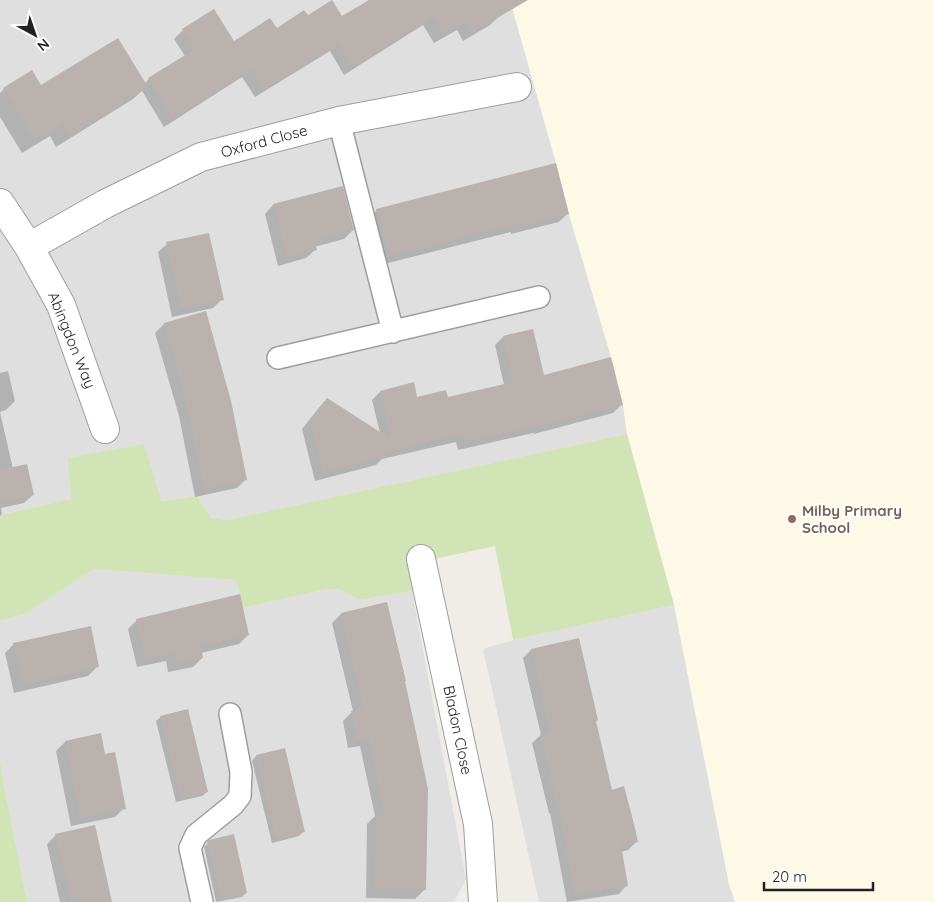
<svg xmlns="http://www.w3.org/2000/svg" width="934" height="902" viewBox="0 0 934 902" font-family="Quicksand,sans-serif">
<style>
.residential{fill:#dfdfdf}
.education{fill:#fcf9e7}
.grass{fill:#d2e4b6}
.shadow{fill:#0003}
.building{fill:#bab2af}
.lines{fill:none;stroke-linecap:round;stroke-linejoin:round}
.lane-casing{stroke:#9e9e9e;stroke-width:24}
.street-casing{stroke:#9e9e9e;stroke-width:30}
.lane{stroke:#fff;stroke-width:21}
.street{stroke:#fff;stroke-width:28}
.education-dot{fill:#8d6e63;stroke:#fff;stroke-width:2}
.labels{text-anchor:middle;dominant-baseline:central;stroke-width:4.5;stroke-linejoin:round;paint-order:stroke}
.street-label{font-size:15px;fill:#212121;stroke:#fff}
.education-label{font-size:15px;font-weight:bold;fill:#785e54;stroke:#fff;text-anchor:start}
</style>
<rect width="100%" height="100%" fill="#f0ede9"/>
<path class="residential" d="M0 0H510L556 163 569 214 611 357 623 405 627 434 227 520 211 518 197 496 162 501 144 445 71 499 0 515Z
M94 569 237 580 243 608 325 589H338L359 600 412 591 466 879 454 902H27L4 785 0 760V621L27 613Z
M674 605 729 884 735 902H539L483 649 513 640Z"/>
<path class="education" d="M510 0H934V902H735L729 884 674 605 627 434 623 405 611 357 569 214 556 163Z"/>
<path class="grass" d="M627 434 674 605 513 640 495 546 411 564 412 591 359 600 338 589H326L243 608 236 580 94 569 27 613 0 621V515L71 499 68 458 144 444 162 501 197 496 211 518 227 520Z
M0 760 4 785 27 902H0Z"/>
<path class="shadow" d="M371 0H489L499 16 490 25 463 41 457 30 434 43 423 25 344 75 330 51 255 97 242 77 164 127 142 91 133 99 56 147 50 136 22 153 0 117V93L4 89 31 72 40 87 144 84 149 79 185 56 174 39 183 30 233 43 276 30 307 17 341 18Z
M273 205 353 230 344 239 314 247 315 250 306 258 278 266 265 214Z
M377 210 568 213 559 222 511 234V232L380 265 368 219Z
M167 244 222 299 213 308 172 317 158 252Z
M205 313 246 479 237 488 195 497 179 416 155 333 164 324Z
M503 337 543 377 622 404 613 413 534 434 533 433 458 450 456 442 382 459 376 465 315 481 302 429 319 408 327 399 380 433 372 400 380 392 416 398 447 399 504 385 495 345Z
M8 371 15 401 6 410 0 412 13 469 33 495 24 503 1 508 2 514 0 516V373Z
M386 604 424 890 415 899 366 898 367 824 375 816 360 746 348 748 343 721 353 711 332 623 341 614Z
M137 620 248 635 239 644 201 653 202 658 193 667 168 672 166 661 137 667 128 629Z
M14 644 97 667 88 676 14 693 5 653Z
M531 650 595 722 611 791 636 842 628 850 621 852 627 885 619 894 567 902 550 813H549L532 743 541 735 523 658Z
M161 717 207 792 202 796 176 802 156 721Z
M65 742 104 755 124 808 115 817 71 826 56 751Z
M284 750 303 832 299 836 272 843 252 761 256 756Z
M56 835 111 902H60L47 844Z
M210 841 246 893 242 897 216 902 204 847Z"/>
<path class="building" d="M332 0 342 16 369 0H528L472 33 466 22 443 35 433 17 353 67 339 43 264 90 251 69 173 119 148 78 195 49 182 29 214 9 234 41 270 18 277 28 304 10 308 15Z
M118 38 148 87 69 135 63 124 35 141 3 88 32 70 41 85Z
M556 163 569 214 520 226 519 224 389 257 376 209Z
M343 186 354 230 314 241 317 250 287 258 273 204Z
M209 233 224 300 181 309 166 242Z
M206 311 231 401 247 480 204 489 187 407 164 323Z
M533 329 544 375 611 357 623 405 542 426V425L466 442 464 434 385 453 386 457 323 473 310 419 327 398 391 439 380 391 414 382 417 397 446 390 448 397 513 382 503 336Z
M27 464 34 495 0 502V470Z
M240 594 249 635 201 646 203 658 177 664 174 653 146 659 136 619Z
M387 602 406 681H405L428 789 426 890H374L376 813 384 814 369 738 357 740 351 711 363 708 341 613Z
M91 626 99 667 23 685 13 643Z
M579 638 598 720 596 721 612 790 624 786 634 824 638 842 621 845 628 886 575 895 558 805 557 806 540 734 550 732 531 649Z
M188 709 208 792 181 799 160 716Z
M101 733 105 754 115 752 126 809 80 818 65 741Z
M285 748 305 832 276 839 256 755Z
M95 825 112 902H71L55 834Z
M234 834 247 893 221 900 207 842 209 840Z"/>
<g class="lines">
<defs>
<path id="lane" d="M339 121 393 332
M278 358 539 297
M202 902 190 848 196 835 233 805 240 796 241 772 230 714"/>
<path id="street" d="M0 203 29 247 61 305 105 429
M29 247 105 204 201 157 339 121 517 87
M421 559 478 824 483 902"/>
</defs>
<use href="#lane" class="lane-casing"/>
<use href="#street" class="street-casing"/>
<use href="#lane" class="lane"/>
<use href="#street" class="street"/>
</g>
<circle class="education-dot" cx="792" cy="519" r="5"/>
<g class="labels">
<g class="street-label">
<text transform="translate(264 141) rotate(-15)">Oxford Close</text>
<text transform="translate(72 340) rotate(68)">Abingdon Way</text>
<text transform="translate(458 730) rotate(78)">Bladon Close</text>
</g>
<g class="education-label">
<text x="802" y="510">Milby Primary<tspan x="802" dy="17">School</tspan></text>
</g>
</g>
<g transform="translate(35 35) rotate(140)" stroke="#ffffff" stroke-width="4" paint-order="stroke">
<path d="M0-4L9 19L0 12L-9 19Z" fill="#212121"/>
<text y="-8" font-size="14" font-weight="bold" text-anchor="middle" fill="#212121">N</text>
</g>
<path d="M764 882v8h109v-8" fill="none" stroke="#212121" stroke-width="2.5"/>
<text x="772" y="882" font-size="15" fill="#212121" stroke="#ffffff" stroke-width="4" paint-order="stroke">20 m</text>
</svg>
